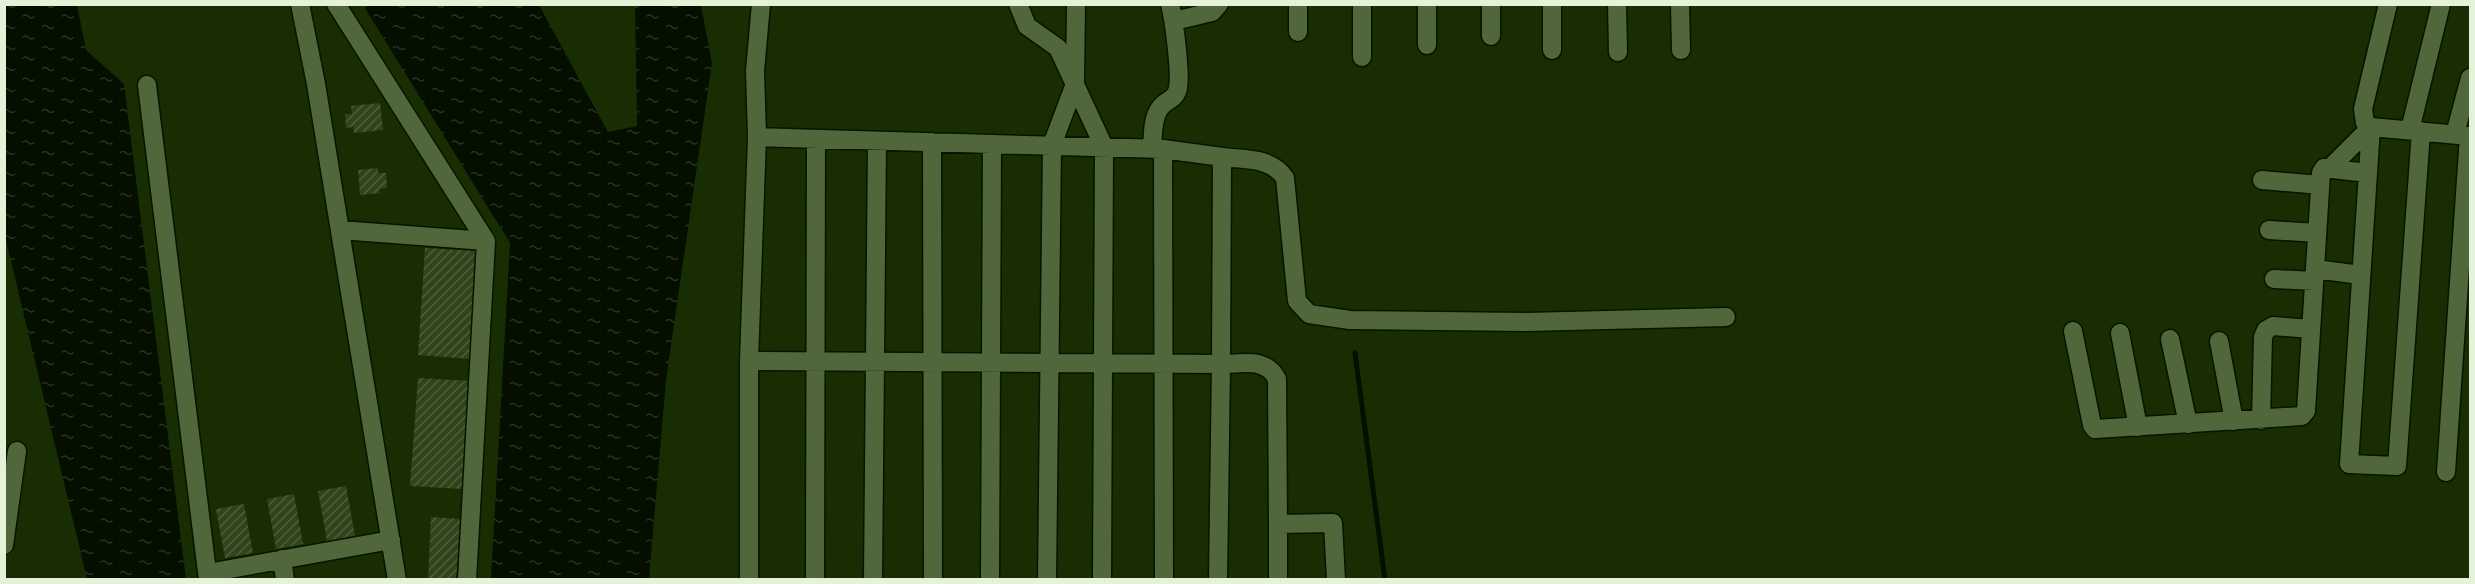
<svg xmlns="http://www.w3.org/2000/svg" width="2475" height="584" viewBox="0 0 2475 584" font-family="Raleway,sans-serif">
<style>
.water{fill:url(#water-ripples)}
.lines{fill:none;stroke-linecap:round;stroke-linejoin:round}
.stream{stroke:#040f00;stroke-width:5}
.building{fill:url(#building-hatch)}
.minor-casing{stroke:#061400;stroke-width:21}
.minor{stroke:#50673c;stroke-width:18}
</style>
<defs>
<pattern id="water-ripples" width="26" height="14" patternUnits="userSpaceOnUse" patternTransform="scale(1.5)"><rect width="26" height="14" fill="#040f00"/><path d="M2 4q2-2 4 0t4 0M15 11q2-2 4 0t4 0" fill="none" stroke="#283225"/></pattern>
<pattern id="building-hatch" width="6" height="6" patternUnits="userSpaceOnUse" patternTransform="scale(1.5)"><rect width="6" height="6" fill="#2f441b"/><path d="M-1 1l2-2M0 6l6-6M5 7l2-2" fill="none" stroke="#4d5f3c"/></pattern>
</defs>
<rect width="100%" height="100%" fill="#192d03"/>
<path class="water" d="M4 5H77L86 50 124 84 186 579H87L5 236Z
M363 5H539L608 132 637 126 635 5H701L712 63 666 380 649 579H491L510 243Z"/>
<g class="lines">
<path class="stream" d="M1355 353 1385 580"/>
</g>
<path class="building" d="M380 103 383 130 354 133 353 127 346 128 345 114H352L351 106Z
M378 168V173H386L387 188 379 189 380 193 360 195 358 170Z
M425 248 477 251 471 359 418 355Z
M418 378 470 381 462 489 410 486Z
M346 486 355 536 327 541 318 491Z
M294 494 303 544 276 549 267 499Z
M244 504 253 553 225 558 216 509Z
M431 517 461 519 456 580H428Z"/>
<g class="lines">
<defs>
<path id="minor" d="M300 4 316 84 397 580
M336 4 486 241 467 580
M1018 4 1027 26 1058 48 1104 147 1102 580
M1298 4V32
M1362 4V57
M1427 4V45
M1617 4 1618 52
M1680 4 1681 50
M2388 4 2363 109 2365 123 2371 127 2470 136
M1174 21 1212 12 1219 4
M1491 36V4
M1552 50V4
M147 85 208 580
M2371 127 2349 464 2397 466 2421 131
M2410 130 2441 4
M2455 134 2470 78
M757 137 1163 149 1222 157 1221 364C1243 364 1266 357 1277 379L1278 524 1333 523 1336 580
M932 142 933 580
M1152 149C1153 137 1152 118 1160 108 1165 100 1176 100 1178 88 1181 73 1174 20 1170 4
M1163 149 1164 580
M1222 157C1245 160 1271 157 1285 178L1297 301 1309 314 1350 320 1527 322 1726 317
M2331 167 2371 127
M2262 180 2320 185
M340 230 486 241
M2269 230 2317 233
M2315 269 2361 275
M2274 279 2314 281
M2073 331 2092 425 2095 429 2302 416 2306 411 2321 173 2324 168 2368 173
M2120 333 2138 427
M2170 339 2188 424
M2219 341 2234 421
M749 361 1221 364 1218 580
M2261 420 2263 337 2266 330 2273 326 2311 329
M2446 472 2469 136
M1278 524V580
M4 545 17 451
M282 559 285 580
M208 573 391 540
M749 580V361L757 137 755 71 761 4
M815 580 816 139
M873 580 877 141
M990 580 992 144
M1047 580 1052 145 1075 84 1076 4"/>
</defs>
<use href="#minor" class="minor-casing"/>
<use href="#minor" class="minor"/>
</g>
<rect width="2475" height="584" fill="none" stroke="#e5f2da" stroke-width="12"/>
</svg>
